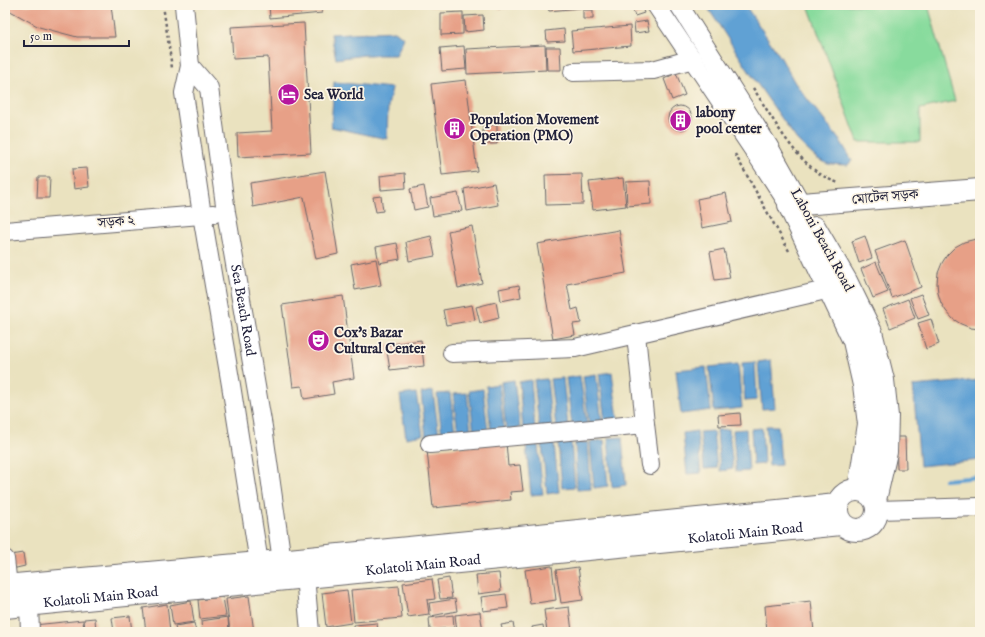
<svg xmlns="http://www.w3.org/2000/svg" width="985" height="637" viewBox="0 0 985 637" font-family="'IM FELL English','Noto Serif Bengali',serif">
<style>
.green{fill:#88db9d;stroke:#557e6c}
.water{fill:#61a1d4;stroke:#426288}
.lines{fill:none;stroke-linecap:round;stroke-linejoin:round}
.stream{stroke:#61a1d4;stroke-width:4}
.building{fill:#e7a087}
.minor-casing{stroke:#686569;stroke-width:20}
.highway-casing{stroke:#686569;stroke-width:24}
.path{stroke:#686569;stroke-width:2.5;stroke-dasharray:3 3;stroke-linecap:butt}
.minor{stroke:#fff;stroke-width:18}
.highway{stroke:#fff;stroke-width:22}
.labels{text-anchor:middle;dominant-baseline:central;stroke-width:3.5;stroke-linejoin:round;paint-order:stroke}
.poi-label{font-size:14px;font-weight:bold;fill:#22223b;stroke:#fcf5e5;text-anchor:start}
.street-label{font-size:14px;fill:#22223b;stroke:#fcf5e5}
</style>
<rect width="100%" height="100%" fill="#fcf5e5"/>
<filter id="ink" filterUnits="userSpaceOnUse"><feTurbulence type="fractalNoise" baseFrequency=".025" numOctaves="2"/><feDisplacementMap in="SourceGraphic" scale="8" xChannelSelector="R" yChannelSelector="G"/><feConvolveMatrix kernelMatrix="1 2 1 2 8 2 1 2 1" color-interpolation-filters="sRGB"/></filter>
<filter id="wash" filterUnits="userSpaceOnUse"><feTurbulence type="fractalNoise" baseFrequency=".012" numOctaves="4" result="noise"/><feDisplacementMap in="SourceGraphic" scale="16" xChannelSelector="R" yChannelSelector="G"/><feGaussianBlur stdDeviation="0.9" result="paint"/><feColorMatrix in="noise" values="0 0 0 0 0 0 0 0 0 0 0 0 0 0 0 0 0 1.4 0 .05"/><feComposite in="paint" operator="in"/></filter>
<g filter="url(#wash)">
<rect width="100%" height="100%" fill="#eae2bf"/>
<path class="green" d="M808 5H928L955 101 920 109V142H858Z"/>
<path class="water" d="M706 5H745L781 58 795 83 841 142 852 160 848 165 828 164 816 158 797 140 756 82Z
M395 31 404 38 396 55H364L336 59 331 34Z
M334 82 392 88 388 106 387 139 331 127Z
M771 360 775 408 762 409 758 362Z
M755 362 757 400 745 401 742 363Z
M738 364 742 408 714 411 709 367Z
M706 367 711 410 681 414 676 370Z
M612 372 618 420 605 422 599 374Z
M596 374 602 422 589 424 583 376Z
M580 376 587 424 572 426 566 378Z
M563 378 568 426 556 427 550 379Z
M547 379 552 427 539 428 534 380Z
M514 380 520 428 506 430 501 382Z
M531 380 535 428 523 429 519 382Z
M980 380V460L920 466 913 386Z
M499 384 504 430 491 432 486 386Z
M483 389 488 431 474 433 469 391Z
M433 391 439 436 426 437 421 393Z
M416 393 423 435 406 438 400 395Z
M450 393 455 433 442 435 437 394Z
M467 393 471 432 458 433 453 394Z
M778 426 781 465 769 466 766 426Z
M762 428 764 464 753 465 751 429Z
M729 429 733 469 720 471 717 430Z
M746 429 749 471 736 472 733 430Z
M697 431 701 473 687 474 683 433Z
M713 431 717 468 704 469 700 432Z
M622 437 626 485 612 487 608 438Z
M604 440 608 486 594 488 590 442Z
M571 442 575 487 562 488 558 443Z
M588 442 591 489 577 490 575 443Z
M554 444 559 492 547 494 542 445Z
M538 445 543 494 531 495 526 446Z"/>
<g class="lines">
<path class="stream" d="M945 480 980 477"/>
</g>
<g id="blocks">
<path class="building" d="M5 5H111L115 37H77L39 27 5 8Z
M269 5H321L322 13 270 18Z
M429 5H454V6L429 7Z
M499 5H525V6L499 9Z
M547 5H601V6L549 11Z
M631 5H641L644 13 635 16Z
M583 10H593V19H583Z
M463 12V34L441 35V13Z
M483 15 484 30 465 32 464 16Z
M647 21 649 31 635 33 634 23Z
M304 23 311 153 238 157 237 133 272 131 268 57 233 59 231 27Z
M630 26 631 46 573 51 571 31Z
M564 29 565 41 547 42 546 31Z
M545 45 546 70 467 74 466 49Z
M464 46 466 69 442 71 440 48Z
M546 47H560L561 70H547Z
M672 69 682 70 676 73 685 95 672 100 664 79 674 74Z
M466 80 477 171 442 175 431 84Z
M668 118a12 12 0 1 1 24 0a12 12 0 1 1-24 0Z
M483 125H497V144H483Z
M87 168 89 187 74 189 72 169Z
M325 171 338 254 316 259 304 197 253 207 250 183Z
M405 173 406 188 381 190 380 176Z
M582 174 583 204 546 205 545 175Z
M38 177H50L49 198H37Z
M623 178 626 206 593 210 589 182Z
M650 181 651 204 627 206 626 182Z
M494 183 498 205 467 211 464 189Z
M424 186 428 207 414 210 410 189Z
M458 193 462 211 433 216 430 198Z
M726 193 732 222 702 228 697 199Z
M381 196 383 211 376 212 373 197Z
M472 226 482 283 458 288 448 231Z
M619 230 626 273 567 284 572 310 578 308 581 323 573 324 575 335 553 339 537 244Z
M431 236 435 256 409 261 406 242Z
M865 236 872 258 859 263 852 241Z
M980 238V329L971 328 961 324 953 319 946 311 941 303 938 293 937 283 938 273 942 263 947 255 955 247 964 242Z
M905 240 921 287 892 298 875 251Z
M397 243 400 259 379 263 376 247Z
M724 249 730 278 715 280 710 252Z
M376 259 381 285 355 290 351 264Z
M876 262 888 292 873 298 861 269Z
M519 285 521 297 501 301 499 289Z
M921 294 929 315 918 319 910 298Z
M343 296 354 378 332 382 334 394 304 399 302 386 293 387 282 305Z
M908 299 915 318 890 328 883 309Z
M496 302 499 318 480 323 476 307Z
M472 305 475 320 446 325 443 310Z
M931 319 939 344 926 349 918 323Z
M421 340 424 366 390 370 386 345Z
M740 413 741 425 719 426 718 415Z
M896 437H905L906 469H897Z
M506 442 508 466 520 465 523 491 510 492 511 500 433 508 427 450Z
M23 553 25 566 12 569 10 555Z
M552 566 556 600 530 604 525 570Z
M578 567 583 600 561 603 556 570Z
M499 573 501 591 478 594 476 575Z
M449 578 452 598 440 599 437 580Z
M432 579 435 599 427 600 429 614 408 617 403 583Z
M399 586 402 618 354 622 351 590Z
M347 590 351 623 326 627 322 593Z
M506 594 508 608 483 611 481 597Z
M249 596 254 632H230L226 599Z
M223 597 226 616 200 619 198 600Z
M455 599 457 611 431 616 429 603Z
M191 601 194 622 173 625 170 605Z
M811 601 814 632H767L765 606Z
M167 604 170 632H146L143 608Z
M569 607 572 632H547L544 610Z
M480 612 483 632H457L455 615Z
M453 615 454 628 430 630 429 618Z
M130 616 132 632H114L112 618Z
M228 617 229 632H202L201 621Z
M95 618 96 632H85L84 619Z
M83 620 84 632H35L34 625Z
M194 623 196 632H176L175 626Z
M377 623 378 632H354V625Z
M513 623 515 632H503L501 625Z
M543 625 544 632H533L532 627Z
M286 629V632H273V631Z"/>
</g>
</g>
<g filter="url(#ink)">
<use href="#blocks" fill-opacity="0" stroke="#686569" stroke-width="1"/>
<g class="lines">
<defs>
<g id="minor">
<path d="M184 5 190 66 184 93 202 215 231 385 259 563"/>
<path d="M656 5 756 154 789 205"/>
<path d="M679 5 768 145 798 198"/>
<path id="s1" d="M190 66 209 88 226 212 263 427 282 561"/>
<path d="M573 72 653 70 693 59"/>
<path d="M5 231 213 214"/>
<path d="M636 334 645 424 650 465"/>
<path d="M452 353 575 348 830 289"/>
<path d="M430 444 645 424"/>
<path d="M878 510 980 507"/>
<path d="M5 559 8 586"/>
<path d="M305 576 310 632"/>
<path d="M29 604 30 632"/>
</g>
<g id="highway">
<path d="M815 228 846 281 871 332 883 380 887 416 886 452 875 500"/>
<path d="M859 489 869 424 864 385 854 341 789 205 980 190"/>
<circle cx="857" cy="510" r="20"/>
<path d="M5 586 259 563 837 505"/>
<path id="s2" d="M5 607 841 524"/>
</g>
</defs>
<use href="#minor" class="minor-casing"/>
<use href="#highway" class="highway-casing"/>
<path class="path" d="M163 5 172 68
M753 88C775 121 799 171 839 183
M735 154 789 251"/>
<use href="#minor" class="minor"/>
<use href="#highway" class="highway"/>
</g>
</g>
<defs>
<symbol id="hotel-disc" viewBox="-11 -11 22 22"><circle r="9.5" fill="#b5179e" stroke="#fcf5e5"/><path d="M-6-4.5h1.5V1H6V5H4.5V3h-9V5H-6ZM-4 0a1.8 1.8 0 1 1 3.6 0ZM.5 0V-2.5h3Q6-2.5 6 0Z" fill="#fff"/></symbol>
<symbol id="building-disc" viewBox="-11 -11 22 22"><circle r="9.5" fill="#b5179e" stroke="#fcf5e5"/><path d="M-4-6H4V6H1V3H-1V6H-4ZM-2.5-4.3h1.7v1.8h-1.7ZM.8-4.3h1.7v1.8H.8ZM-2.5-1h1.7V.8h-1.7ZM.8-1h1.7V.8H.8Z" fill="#fff"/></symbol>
<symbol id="theatre-disc" viewBox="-11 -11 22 22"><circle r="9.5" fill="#b5179e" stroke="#fcf5e5"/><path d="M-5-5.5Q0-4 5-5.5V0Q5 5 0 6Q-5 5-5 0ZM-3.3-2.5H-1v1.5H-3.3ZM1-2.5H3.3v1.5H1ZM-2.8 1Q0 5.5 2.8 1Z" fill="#fff"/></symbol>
</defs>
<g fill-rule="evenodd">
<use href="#hotel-disc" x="276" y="82" width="25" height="25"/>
<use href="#building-disc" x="668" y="108" width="25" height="25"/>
<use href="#building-disc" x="442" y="116" width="25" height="25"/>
<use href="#theatre-disc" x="306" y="328" width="25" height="25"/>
</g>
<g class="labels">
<g class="poi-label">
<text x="304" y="95">Sea World</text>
<text x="696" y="113">labony<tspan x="696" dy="16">pool center</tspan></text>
<text x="470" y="120">Population Movement<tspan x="470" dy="16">Operation (PMO)</tspan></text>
<text x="334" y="333">Cox's Bazar<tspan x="334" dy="16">Cultural Center</tspan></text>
</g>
<g class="street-label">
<text transform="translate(885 197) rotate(-5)">মোটেল সড়ক</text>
<text transform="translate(116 222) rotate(-5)">সড়ক ২</text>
<text transform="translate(822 240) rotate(61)">Laboni Beach Road</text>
<text stroke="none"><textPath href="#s1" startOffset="254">Sea Beach Road</textPath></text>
<text stroke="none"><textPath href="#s2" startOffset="744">Kolatoli Main Road</textPath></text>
<text stroke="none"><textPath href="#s2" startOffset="420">Kolatoli Main Road</textPath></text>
<text stroke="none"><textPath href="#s2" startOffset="96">Kolatoli Main Road</textPath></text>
</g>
</g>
<rect width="985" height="637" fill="none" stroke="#fcf5e5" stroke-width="20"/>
<path d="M24 40v6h105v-6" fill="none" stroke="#22223b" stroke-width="2"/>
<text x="30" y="40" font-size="12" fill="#22223b" stroke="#fcf5e5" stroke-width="3" paint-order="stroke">50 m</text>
</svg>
